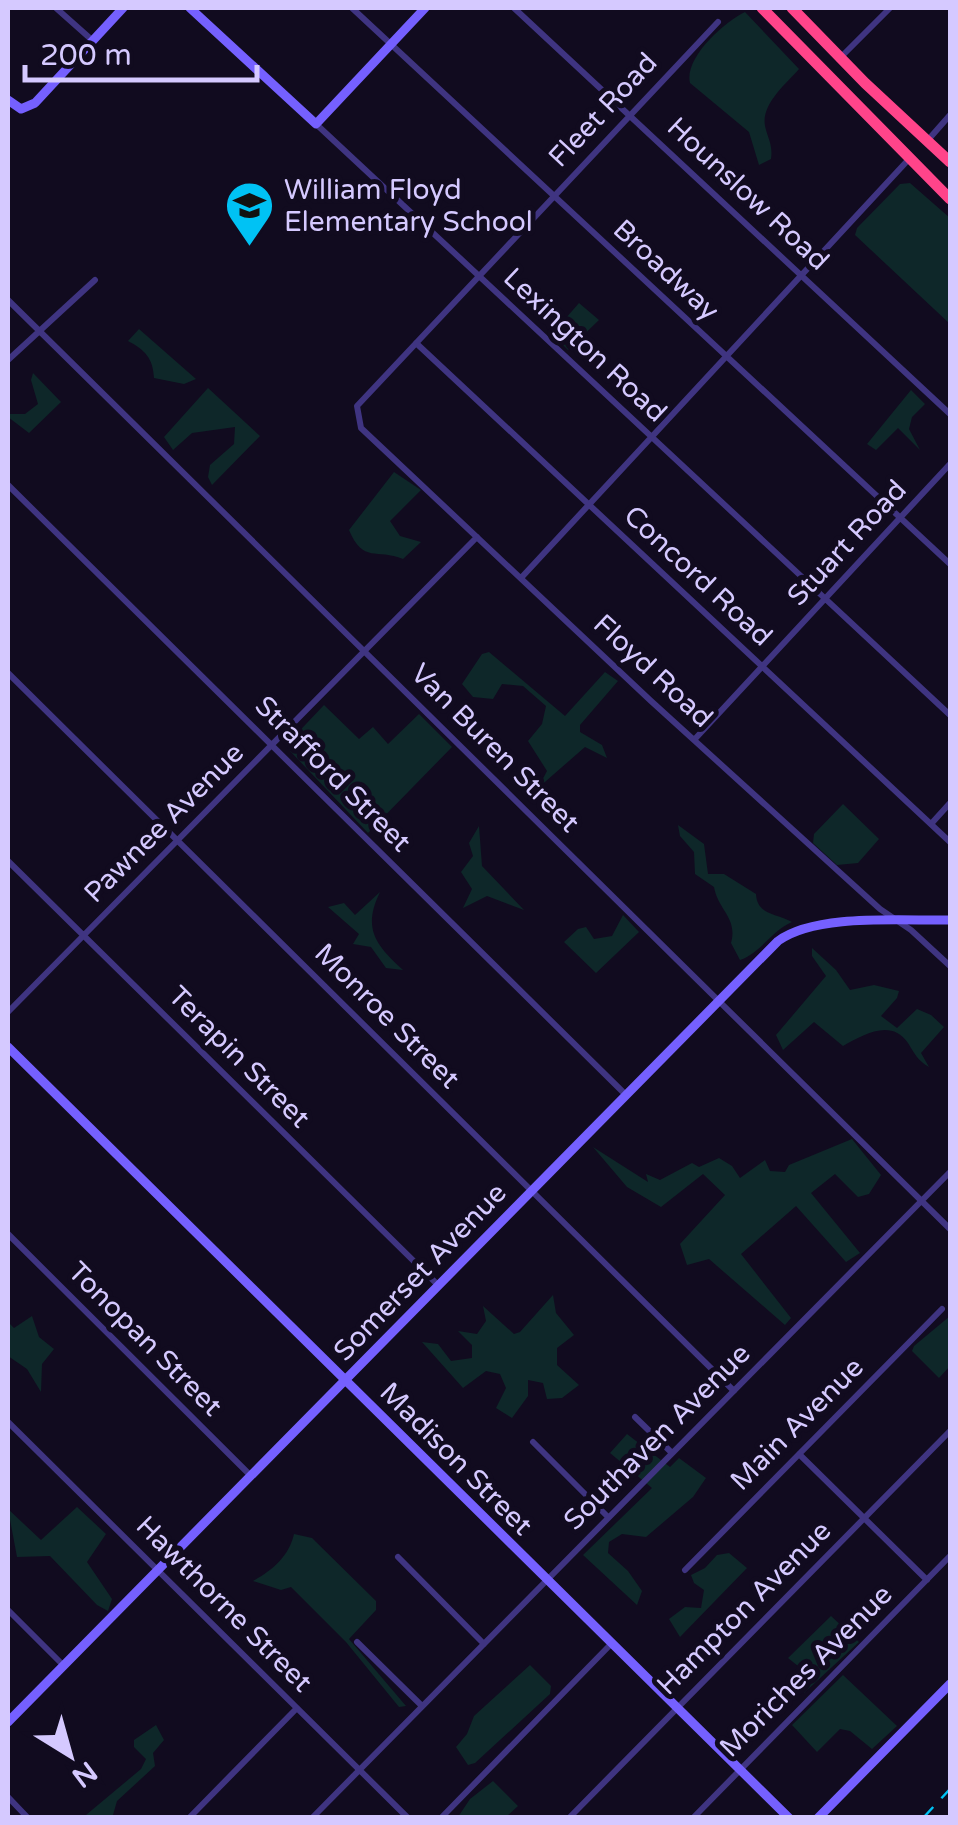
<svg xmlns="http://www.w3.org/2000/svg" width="958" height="1825" viewBox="0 0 958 1825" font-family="'Varela Round',sans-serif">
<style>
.green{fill:#0e2729}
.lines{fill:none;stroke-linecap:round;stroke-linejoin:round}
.street{stroke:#3f3481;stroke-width:6}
.secondary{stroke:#7560ff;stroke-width:9}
.highway{stroke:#ff448a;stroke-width:11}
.rail{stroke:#00c2f4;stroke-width:2.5;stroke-dasharray:15 12;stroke-linecap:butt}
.labels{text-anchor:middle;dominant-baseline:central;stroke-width:10;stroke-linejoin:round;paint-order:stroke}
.street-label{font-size:28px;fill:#d5c9ff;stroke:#110b1f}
.poi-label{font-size:28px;fill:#d5c9ff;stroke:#110b1f;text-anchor:start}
</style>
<rect width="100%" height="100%" fill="#110b1f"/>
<path class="green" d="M745 12 799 69C786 84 761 104 765 126 768 139 773 145 771 159L759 165 749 132 690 83C684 58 724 22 745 12Z
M910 183 950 218V324L855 235 857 228 900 184Z
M579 303 599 320 568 350 552 334Z
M139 329 196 379 184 384 154 378C153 358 145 350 128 341Z
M33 373 61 402 29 433 8 417V414H25L38 404 31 380Z
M208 388 260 436 212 485 208 477 210 465 234 444 235 427 192 433 173 450 164 437Z
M911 390 925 404 912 417 909 429 920 450 898 428 876 450 867 444Z
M394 472 421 490 390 521 400 536 421 542 403 559C377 548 363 564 349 530Z
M489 652 565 716 605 672 618 681 580 725V732L602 745 607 758 585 747 538 788 547 771 528 741 542 724 546 706 523 686 502 684 493 699 473 697 462 684 482 654Z
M324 705 359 739 373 727 388 744 419 714 452 747 368 833 290 751 288 743Z
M843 804 879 839 858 863 837 865 813 843 814 834Z
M678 825 704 844 708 874H724L756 894C757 915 776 913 792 922 771 931 762 952 740 960L731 943C738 918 718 910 714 887L695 874 694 852 680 836Z
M479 826 482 866 524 910 487 896 463 908 472 889 461 872 473 856 469 843Z
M380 892C362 929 376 945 403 970L386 968 371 947 353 944 359 934 328 907 344 903 355 915Z
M623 915 639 932 596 973 564 942 578 929 586 927 594 939 612 936Z
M812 948 836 970 850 990 874 985 899 991 897 998 881 1016 897 1028 917 1009 931 1015 944 1027 921 1053 929 1067C917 1060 915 1054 908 1043 891 1018 863 1035 843 1046L814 1022 783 1050 776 1035 826 976 812 956Z
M852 1139 881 1175 869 1194 858 1197 835 1174 811 1193 860 1253 846 1262 796 1206 741 1254 791 1318 785 1325 709 1259 687 1265 680 1244 725 1195 703 1174 661 1207 627 1187 593 1147 648 1182 646 1174 660 1180 692 1163 699 1167 719 1158 732 1166 740 1178 765 1160 770 1171 785 1172 789 1165Z
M553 1295 556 1313 574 1335 557 1348V1365L579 1385 562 1398 547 1399 543 1383 528 1380V1396L512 1418 496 1408 506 1388 500 1374 486 1371 463 1388 422 1342 438 1344 451 1361 472 1358V1345L458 1331 477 1334 486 1321 483 1306 514 1334 520 1332Z
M32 1316 39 1337 54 1349 42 1364 41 1392 27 1369 8 1356V1322L14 1328Z
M950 1316V1366L939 1378 912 1351 914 1346Z
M627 1434 670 1467 679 1458 706 1478 693 1497 646 1537 622 1534 609 1542 608 1553 628 1571 642 1591 637 1605 583 1555 652 1488 610 1453Z
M77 1507 106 1534 87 1562 112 1599 108 1611 97 1605 50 1556 17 1557 8 1509 41 1540Z
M294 1534 312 1538 376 1601V1610L349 1639 406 1706 399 1707 346 1642 291 1587 281 1590 253 1581C273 1570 289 1556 294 1534Z
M729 1553 747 1568 680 1637 669 1619 685 1607 701 1608 704 1590 694 1583 691 1575 705 1568 717 1555Z
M831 1616 859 1642 804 1693 798 1666 788 1658Z
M530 1665 551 1686 550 1694 475 1763 468 1765 456 1747 467 1734 474 1716Z
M843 1675 897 1726 872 1749 850 1731 840 1729 817 1752 792 1725Z
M156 1725 164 1740 153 1753 155 1766 117 1801 113 1815 103 1818 86 1815 141 1769 146 1759 134 1747V1740Z
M493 1781 518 1806 506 1817H458L470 1799Z"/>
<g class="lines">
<path class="street" d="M56 8 92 40
M352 8 950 564
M514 8 950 414
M718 22 357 406 361 428 651 701 880 909 911 930 950 966
M841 57 890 8
M316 124 950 715
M928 140 950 115
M8 300 950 1229
M416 343 950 842
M8 360 95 280
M8 485 626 1095
M521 578 909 159
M8 673 734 1391
M694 740 950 464
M931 824 950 803
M8 861 438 1285
M8 1012 477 537
M8 1234 250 1475
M635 1417 672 1453
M8 1422 408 1818
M533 1442 608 1517
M799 1454 927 1580
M398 1557 484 1644
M685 1570 942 1309
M8 1610 63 1665
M357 1642 422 1706
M8 1797 28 1818
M189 1818 297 1708
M312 1818 950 1172
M441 1818 612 1643
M569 1818 950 1431
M693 1818 950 1556"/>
<path class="secondary" d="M190 8 316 124 425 8
M8 100 21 109 35 103 123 8
M8 1047 789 1818
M8 1722 778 941C816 913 903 921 950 920
M818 1818 950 1684"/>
<path class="highway" d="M762 8 950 199
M792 8 865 83 950 162"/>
<path class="rail" d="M923 1818 950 1789"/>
</g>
<defs>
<symbol id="school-pin" viewBox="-11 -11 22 30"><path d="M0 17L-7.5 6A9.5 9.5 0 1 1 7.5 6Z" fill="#00c2f4" stroke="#110b1f"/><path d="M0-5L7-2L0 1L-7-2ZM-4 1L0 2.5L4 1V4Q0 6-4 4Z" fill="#111"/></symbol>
</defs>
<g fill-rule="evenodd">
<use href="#school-pin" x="222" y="178" width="55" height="75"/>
</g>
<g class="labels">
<g class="street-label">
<text transform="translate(603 110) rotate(-47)">Fleet Road</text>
<text transform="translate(748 194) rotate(43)">Hounslow Road</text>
<text transform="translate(666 270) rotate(43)">Broadway</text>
<text transform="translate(585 345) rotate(43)">Lexington Road</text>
<text transform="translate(847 543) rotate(-47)">Stuart Road</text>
<text transform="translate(698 576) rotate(43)">Concord Road</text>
<text transform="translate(653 671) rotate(43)">Floyd Road</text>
<text transform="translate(495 748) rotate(45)">Van Buren Street</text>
<text transform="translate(333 774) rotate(45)">Strafford Street</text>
<text transform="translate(164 823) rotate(-45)">Pawnee Avenue</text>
<text transform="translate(387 1016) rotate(45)">Monroe Street</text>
<text transform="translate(239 1057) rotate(45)">Terapin Street</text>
<text transform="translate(420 1272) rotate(-46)">Somerset Avenue</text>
<text transform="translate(145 1339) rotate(45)">Tonopan Street</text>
<text transform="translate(797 1424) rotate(-45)">Main Avenue</text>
<text transform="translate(657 1437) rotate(-45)">Southaven Avenue</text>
<text transform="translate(456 1459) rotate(45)">Madison Street</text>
<text transform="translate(224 1604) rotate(45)">Hawthorne Street</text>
<text transform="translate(744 1608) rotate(-45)">Hampton Avenue</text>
<text transform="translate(806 1671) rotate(-45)">Moriches Avenue</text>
</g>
<g class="poi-label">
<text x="284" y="190">William Floyd<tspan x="284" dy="32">Elementary School</tspan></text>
</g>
</g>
<rect width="958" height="1825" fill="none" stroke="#d5c9ff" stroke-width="20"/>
<g transform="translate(70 1755) rotate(143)" stroke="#110b1f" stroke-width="8" paint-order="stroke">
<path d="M0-8L18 38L0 25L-18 38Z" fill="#d5c9ff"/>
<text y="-15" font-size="28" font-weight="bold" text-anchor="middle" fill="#d5c9ff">N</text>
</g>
<path d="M25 65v15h232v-15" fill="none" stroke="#d5c9ff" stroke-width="5"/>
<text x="40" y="65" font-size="30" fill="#d5c9ff" stroke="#110b1f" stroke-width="8" paint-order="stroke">200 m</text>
</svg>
